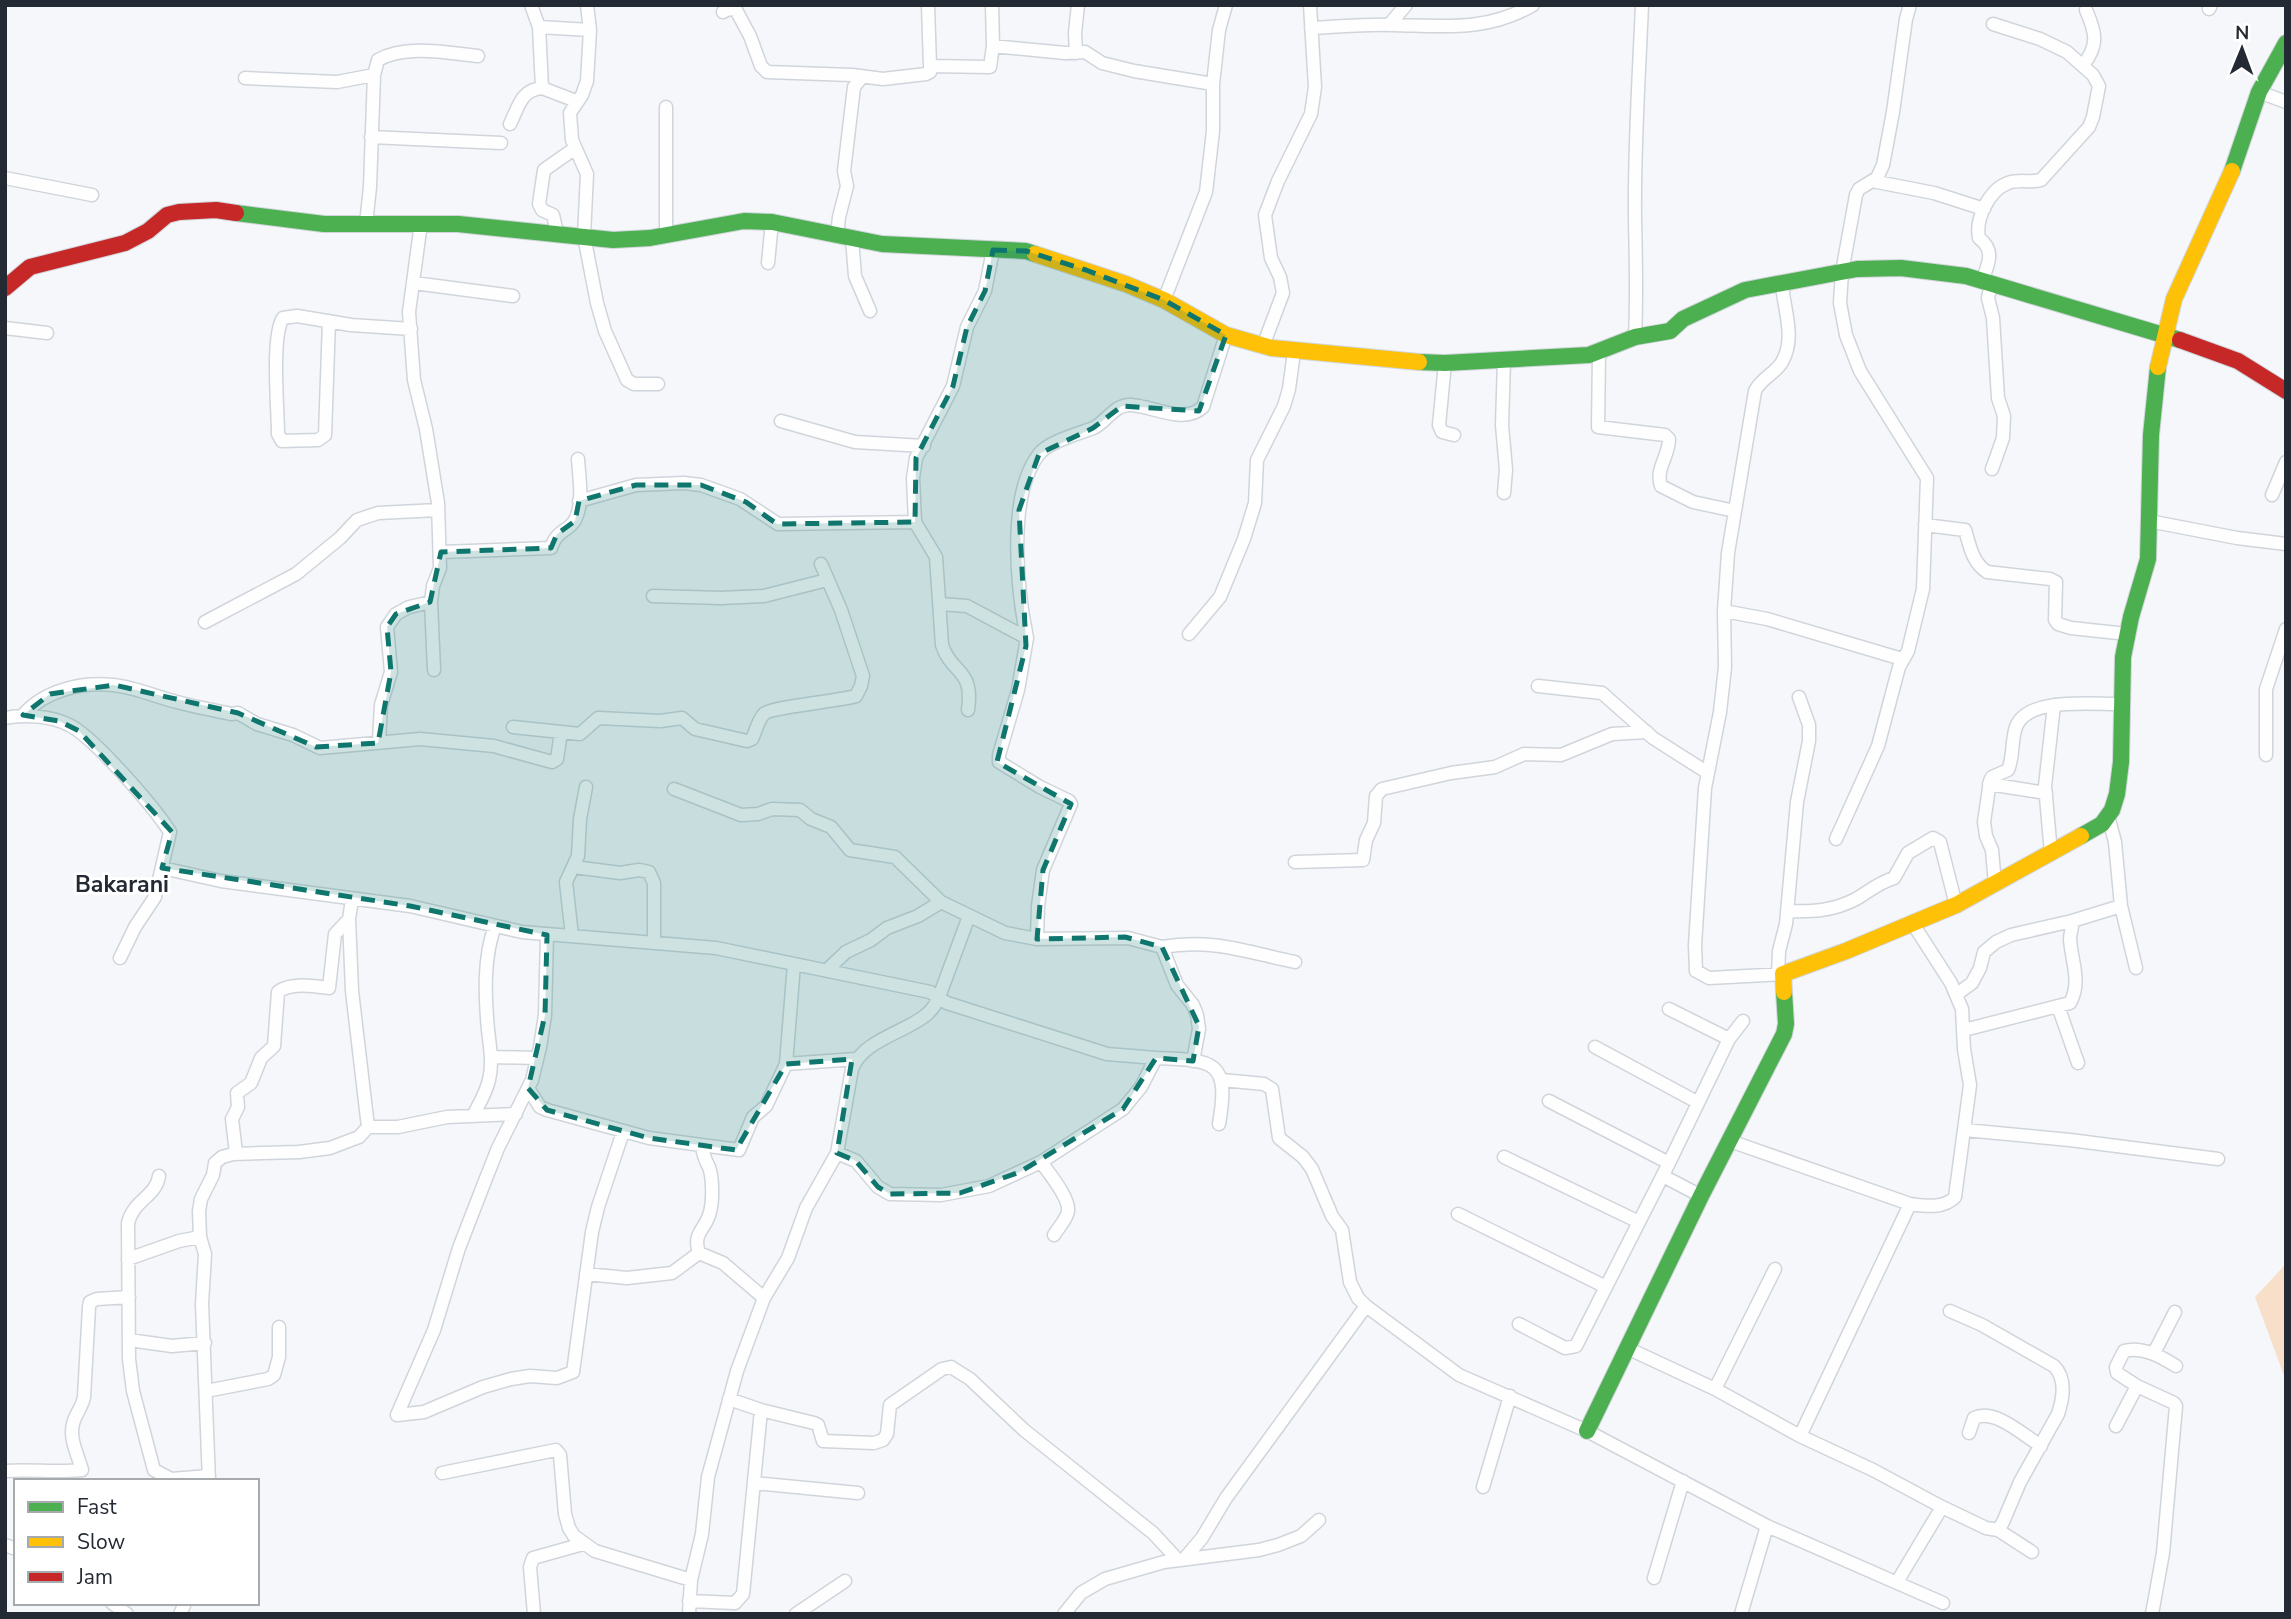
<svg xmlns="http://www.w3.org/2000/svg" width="2291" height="1619" viewBox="0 0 2291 1619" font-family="'Nunito Sans',sans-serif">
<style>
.green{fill:#f7dfca}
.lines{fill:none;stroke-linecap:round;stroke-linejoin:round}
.street-casing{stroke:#d0d5db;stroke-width:15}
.fast-casing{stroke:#d0d5db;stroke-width:18}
.slow-casing{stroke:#d0d5db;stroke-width:18}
.jam-casing{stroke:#d0d5db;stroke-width:18}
.street{stroke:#fefefe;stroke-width:12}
.fast{stroke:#4caf50;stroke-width:16}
.slow{stroke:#ffc107;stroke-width:16}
.jam{stroke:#c62828;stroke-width:16}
.marked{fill:#0f766e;fill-opacity:0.2;stroke:#0f766e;stroke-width:5;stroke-dasharray:14 9;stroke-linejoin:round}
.labels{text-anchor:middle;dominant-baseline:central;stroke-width:6;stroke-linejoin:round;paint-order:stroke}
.neighbourhood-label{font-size:23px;font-weight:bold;fill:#242a33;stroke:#fff}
</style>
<rect width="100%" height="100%" fill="#f5f7fa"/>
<path class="green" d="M2286 1264V1381L2255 1297Z"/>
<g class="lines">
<defs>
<path id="street" d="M587 5 590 30 587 81 582 95 570 113 572 140 587 174 584 236 597 303 605 331 627 380 634 384H658
M928 5 930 66
M2209 9 2211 5
M723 12 729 9 736 10 750 36 761 66 767 72 852 75 883 79 926 74 930 72V66L990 67 993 46 992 5
M1389 25 1406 5
M539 27 590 30
M1311 28C1337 27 1365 24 1392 25 1444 26 1486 32 1533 5
M993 46 1065 53 1085 52 1102 63 1134 71 1213 84
M1076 53 1075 33 1078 5
M2083 65C2099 45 2096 33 2086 10
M245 78 337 82 374 75
M542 88 576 101
M2259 92 2286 102
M666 107V235
M510 124C519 106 521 90 542 88L539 27 531 5
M371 137 501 143
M5 178 92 195
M1872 181 1934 193 1984 209
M421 223 409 312 414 380 426 429 438 503 440 568 433 586 431 602 434 670
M366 224 370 187 374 75 378 60C406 44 448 53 478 56
M557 233 553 215 542 210 539 204 544 170 574 149
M837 235 839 217 847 186 844 171 854 87 862 77
M852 239 855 276 870 311
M768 263 772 222
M1982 281C1988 264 1996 251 1979 238 1975 219 1989 190 2008 183 2019 179 2031 183 2041 180L2089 127 2093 117 2099 86 2093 75 2067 52 2040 39 1993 24
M414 283 513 296
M1991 284 1988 298 1993 318 1998 398 2004 416 2003 438 1992 469
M1782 285C1784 310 1796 338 1782 362 1775 374 1761 378 1755 391L1728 553 1724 611 1725 667 1720 712 1705 788 1695 945 1696 971 1709 978 1783 974
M1164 300 1206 192 1213 131V84L1219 30 1226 5
M329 321 325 435 318 440 282 441 278 434C278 410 271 336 283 318L297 316 351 325 411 329
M5 328 47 333
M1635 337C1637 298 1636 259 1635 219 1634 148 1639 76 1642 5
M1263 346 1283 293 1280 277 1271 258 1265 215 1278 181 1311 114 1315 87 1310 5
M1599 353 1598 427 1665 435 1669 439C1669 457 1655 468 1661 486L1693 502 1735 511
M1445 363 1439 425 1442 432 1454 435
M781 421 855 442 924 446
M1504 493 1506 470 1502 425 1504 361
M2272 495 2286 462
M579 501 636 485 684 483 701 485 740 499 778 524 915 522
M2149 521 2237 538 2286 544
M1925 525 1965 530C1970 546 1972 562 1987 572L2050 579 2056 582 2055 620 2058 624 2071 628 2127 634
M441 552 551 548C557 529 568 532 575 520 584 503 579 477 578 459
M653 596 721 598 764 596 827 580
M940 604 967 606 1027 638 1018 690 999 755V762L1040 787 1069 801 1071 804 1043 870 1038 906 1037 939
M1724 611 1767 619 1902 659
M205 622 296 574 340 538 357 520 378 513 438 510
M1189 634 1220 597 1244 539 1255 503 1257 460 1284 406 1289 389 1294 352
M1027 638C1017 590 1007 495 1039 454 1048 442 1077 434 1091 429 1106 424 1113 404 1131 405 1153 406 1184 425 1203 407L1226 335
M1538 686 1602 693 1653 738 1708 773
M968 710C974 668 952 675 942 645L936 557 915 522 913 478 916 458 953 386 967 327 985 291 993 250
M23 715C45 690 81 682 113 685 135 687 156 697 177 702 195 707 213 710 231 714L238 713 257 724 293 735 320 748 420 739 494 746 552 762 557 759 561 732
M5 718C24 714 52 716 69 725 94 737 154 807 170 832L155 897 135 927 120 958
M513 727 580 734 598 718 660 721 682 718 695 729 747 741 752 739C756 731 758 720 764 714 770 707 840 701 856 696L861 686 863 676 841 610 821 564
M379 742 381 705 391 672 387 627 396 614 409 607 431 602
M2266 755V689L2286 629
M1989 784 2046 793
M674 789 741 815 758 814 772 809 800 810 811 819 831 827 850 850 895 857 941 902 1005 933 1037 939 1128 938 1162 947 1177 985 1193 1005 1197 1015 1199 1029 1193 1061
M2108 816 2115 842 2121 906 2136 968
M1836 839 1878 746 1899 667 1908 651 1923 589 1927 478 1860 371 1846 335 1840 303 1842 272 1856 195 1859 189 1877 178 1883 165 1893 112 1906 19 1910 5
M2051 853 2045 786 2054 705
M1295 862 1363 860 1366 840 1374 823 1376 796 1382 789 1451 773 1495 767 1524 754 1561 755 1612 734 1647 732
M574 867 620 873 639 870 649 872 654 883V942
M162 868 221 881 410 906 522 932 716 948 930 992 947 1003 1107 1054 1156 1058
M1995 884 1992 850 1986 836 1984 822 1990 781 1992 777 2008 770C2014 756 2011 741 2016 727 2027 696 2095 705 2122 704
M352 900 349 919 352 991 368 1127H398L447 1117 516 1114
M1787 911C1812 912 1833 911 1856 899 1869 891 1880 882 1894 878L1908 853 1933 838 1940 842 1956 905
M572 936 566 882 578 856 580 819 586 787
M1162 947C1211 938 1247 952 1295 962
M827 970 846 952 871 940 887 928 918 916 941 902
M1778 974 1779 951 1786 924 1797 802 1809 741V725L1799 697
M1957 994 1972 983 1980 968 1984 952 1996 942 2011 935 2072 921 2121 906
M2058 1006 2070 1003C2082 982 2071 960 2070 939 2070 933 2073 928 2072 921
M1669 1009 1729 1039
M1964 1030 2058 1006 2078 1063
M1595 1047 1697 1102
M491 1057 537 1058
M786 1064 856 1059
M1222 1080 1264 1084 1272 1089 1279 1138 1303 1157 1312 1169 1332 1216 1342 1230 1350 1282 1358 1298 1366 1306 1459 1375 1587 1431 1767 1526 1741 1614
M528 1088 540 1107 547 1110 649 1138 739 1150 753 1117 766 1106 786 1064 794 964
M1549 1101 1669 1163
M473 1116C479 1104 486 1093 489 1080 493 1064 490 1047 488 1030 485 997 483 958 495 926
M1965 1130 2070 1140 2218 1159
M1730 1141 1910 1204 1800 1436
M702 1146C703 1155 705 1160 709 1167 713 1178 713 1201 710 1212 706 1230 692 1232 699 1253L723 1263 764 1298
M236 1153 232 1119 238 1107 237 1093 251 1083 261 1058 274 1046 278 992C291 982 314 986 329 988L335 934 349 919
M837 1153 856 1161 878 1187 890 1194 941 1195 989 1186 1041 1162 1123 1109 1141 1087 1156 1058C1215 1060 1230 1061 1219 1124
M1504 1157 1639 1222
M1041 1162C1048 1172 1070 1198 1068 1211 1067 1219 1058 1228 1054 1235
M159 1176C156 1197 134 1199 128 1223L129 1359 133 1391 154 1470 171 1479 209 1476
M1663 1176 1701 1196
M1910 1204C1925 1206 1944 1209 1955 1197L1970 1085 1964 1049 1962 1009 1951 983 1913 924
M1458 1214 1606 1287
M128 1259 179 1241 200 1237
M586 1274 627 1278 672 1273 699 1253
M1519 1324 1565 1348 1576 1346 1669 1163 1729 1039 1743 1021
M129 1340 172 1346 205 1343
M1627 1348 1715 1389 1800 1436 1873 1470 1942 1507 1986 1528 1998 1530 2003 1522 2020 1482 2058 1414C2063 1399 2067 1379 2054 1366L1982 1325 1950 1311
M2154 1353 2175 1312
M1715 1389 1775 1269
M206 1391 268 1379 274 1375 279 1357V1327
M729 1399 761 1410 814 1423 818 1425 823 1441 874 1443 883 1440 887 1434 890 1405 942 1369 951 1367 970 1379 1024 1430 1153 1533 1178 1560
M397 1415 434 1330 459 1248 483 1186 498 1148 532 1080 540 1047 545 1015 547 935
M397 1415 424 1412 483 1387 511 1379 530 1376 557 1378 573 1372 592 1232 598 1207 623 1132
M2116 1426 2137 1386
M1969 1433 1974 1418C1995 1408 2023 1435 2041 1446
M5 1471C31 1469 56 1473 82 1470 78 1455 69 1439 73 1424 75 1414 82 1408 84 1397L89 1307 90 1302 97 1299 129 1297
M442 1473 556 1450 560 1455 565 1514 569 1528 574 1536 595 1551 691 1580
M209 1481 202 1304 205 1254 200 1237 199 1211 201 1199 213 1175 215 1163 222 1157 233 1154 299 1152 330 1148 359 1137 368 1127
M755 1483 858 1493
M1483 1487 1510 1396
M1767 1526 1943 1603
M1998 1530 2032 1552
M5 1545 16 1549
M1185 1558 1202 1538 1226 1498 1366 1306
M1654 1578 1683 1481
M1897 1582 1942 1507
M689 1601 735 1603 743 1594 761 1410
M112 1603 127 1614
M180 1614 185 1603
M534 1614 530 1567 533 1558 583 1544
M689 1614 691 1580 702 1534 708 1477 737 1371 764 1298 788 1258 806 1208 837 1153 852 1069C863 1040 904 1033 926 1015 932 1010 936 1004 939 997L969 916
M796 1614 845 1581
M1064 1614 1081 1593 1105 1579 1164 1562 1259 1550 1278 1545 1301 1536 1319 1520
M2152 1614 2163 1553 2176 1406 2174 1403 2137 1386 2117 1373 2116 1367 2124 1351C2142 1346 2160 1356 2176 1366"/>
<path id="fast" d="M2232 171 2259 92 2286 43
M236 213 324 224H458L613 240 650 238 744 221 772 222 882 244 1026 251 1035 254
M1419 362 1445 363 1589 355 1635 337 1670 331 1683 319 1745 290 1857 269 1901 268 1966 276 2180 340
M2081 836 2102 824 2112 810 2117 794 2121 762 2123 657 2131 617 2148 559 2151 435 2158 367
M1587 1431 1701 1196 1784 1034 1786 1024 1784 992"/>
<path id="slow" d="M1035 254 1126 284 1164 300 1226 335 1272 348 1419 362
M2158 367 2174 299 2232 171
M1784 992 1783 974 1846 951 1956 905 2081 836"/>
<path id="jam" d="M5 288 30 267 125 243 148 231 167 215 179 212 216 210 236 213
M2180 340 2238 361 2286 391"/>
</defs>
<use href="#street" class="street-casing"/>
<use href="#fast" class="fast-casing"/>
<use href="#slow" class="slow-casing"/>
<use href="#jam" class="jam-casing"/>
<use href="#street" class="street"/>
<use href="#fast" class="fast"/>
<use href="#slow" class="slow"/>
<use href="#jam" class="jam"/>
</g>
<path class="marked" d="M993 250 1026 251 1086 270 1164 300 1226 335 1199 411 1122 406 1093 428 1039 454 1019 510 1026 646 997 762 1071 804 1043 870 1037 939 1125 937 1162 947 1199 1026 1193 1061 1156 1058 1123 1109 1020 1172 960 1193 890 1194 878 1187 856 1161 837 1153 852 1059 786 1064 736 1150 649 1138 547 1110 528 1088 545 1015 547 935 410 906 162 868 172 832 79 731 59 721 23 715 50 694 114 685 238 713 316 747 378 743 391 672 387 627 396 614 430 602 441 552 551 548 557 534 575 521 579 501 636 485H701L746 502 777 524 915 522 916 458 953 386 967 327 985 291Z"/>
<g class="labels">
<g class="neighbourhood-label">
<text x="122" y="884">Bakarani</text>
</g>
</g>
<rect width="2291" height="1619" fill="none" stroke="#242a33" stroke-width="14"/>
<rect x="14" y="1479" width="245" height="126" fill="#ffffff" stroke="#a7aaad" stroke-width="2"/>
<rect x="28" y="1502" width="35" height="10" fill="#4caf50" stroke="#a7aaad" stroke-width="2"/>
<text x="77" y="1514" font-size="21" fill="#242a33">Fast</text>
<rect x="28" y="1537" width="35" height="10" fill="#ffc107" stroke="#a7aaad" stroke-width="2"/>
<text x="77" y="1549" font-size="21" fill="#242a33">Slow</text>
<rect x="28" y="1572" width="35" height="10" fill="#c62828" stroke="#a7aaad" stroke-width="2"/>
<text x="77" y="1584" font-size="21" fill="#242a33">Jam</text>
<g transform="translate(2242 49) rotate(1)" stroke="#ffffff" stroke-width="5" paint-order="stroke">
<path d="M0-5L12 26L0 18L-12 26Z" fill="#242a33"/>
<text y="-10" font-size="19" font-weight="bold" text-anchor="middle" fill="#242a33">N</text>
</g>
</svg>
